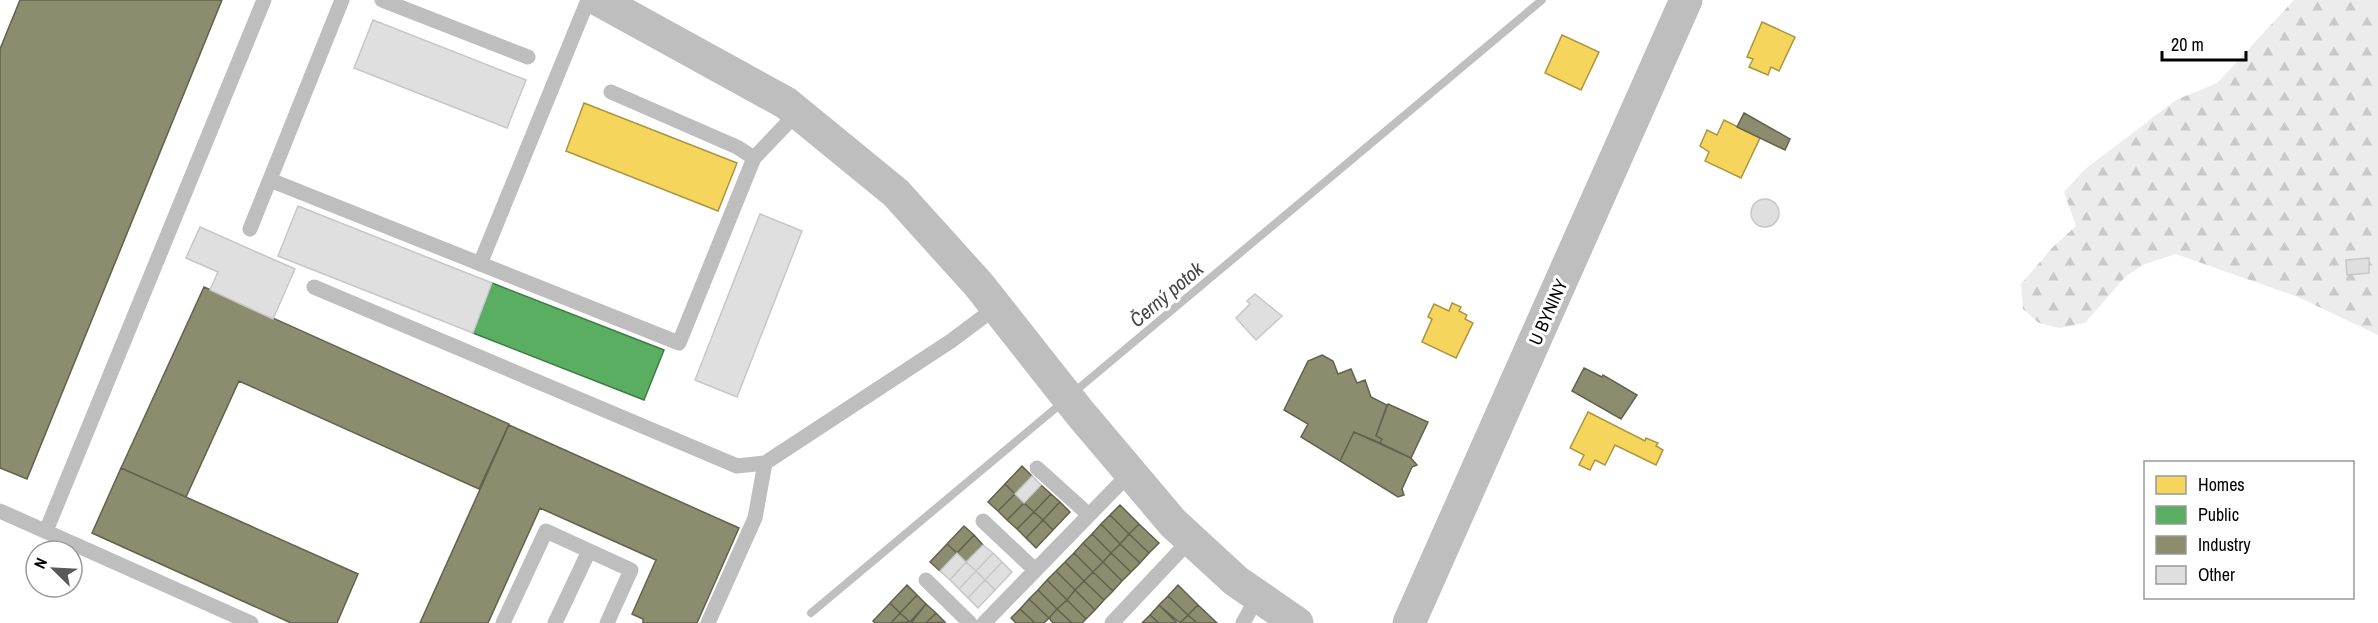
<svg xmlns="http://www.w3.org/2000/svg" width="2378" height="623" viewBox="0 0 2378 623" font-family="'Archivo Narrow',sans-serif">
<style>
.forest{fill:url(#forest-firs)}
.homes{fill:#f6d55c;stroke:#ac9540;stroke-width:1.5}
.public{fill:#5aae61;stroke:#3f7a44;stroke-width:1.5}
.industry{fill:#8c8c6e;stroke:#62624d;stroke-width:1.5}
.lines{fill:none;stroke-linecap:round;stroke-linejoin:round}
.stream{stroke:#bfbfbf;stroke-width:8}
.building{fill:#dfdfdf;stroke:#c7c7c7;stroke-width:1.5}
.service{stroke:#bebebe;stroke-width:15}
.tertiary{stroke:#bebebe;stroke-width:33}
.labels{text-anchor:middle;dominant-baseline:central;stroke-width:6;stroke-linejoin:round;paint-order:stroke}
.street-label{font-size:18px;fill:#000;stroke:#fff}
.water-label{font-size:20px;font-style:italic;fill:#444;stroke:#fff}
</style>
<defs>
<pattern id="forest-firs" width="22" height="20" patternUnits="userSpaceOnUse" patternTransform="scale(1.5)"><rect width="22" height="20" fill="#ececec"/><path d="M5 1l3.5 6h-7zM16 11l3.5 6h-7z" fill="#c9c9c9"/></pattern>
</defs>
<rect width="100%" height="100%" fill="#fff"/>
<path class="forest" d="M2294 0H2378V335L2298 297 2176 254 2145 264 2126 276 2085 323 2060 328 2039 323 2023 309 2021 284 2052 248 2076 226 2064 192 2084 170 2176 100 2217 83Z"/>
<path class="homes" d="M1762 22 1795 37 1779 71 1771 67 1768 75 1749 67 1753 59 1747 57Z
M1562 35 1599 52 1581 90 1545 73Z
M584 103 737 163 718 211 566 151Z
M1724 120 1760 138 1741 178 1705 161 1709 152 1700 146 1707 130 1717 135Z
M1452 303 1461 307 1459 311 1467 315 1465 319 1473 323 1456 358 1422 342 1432 319 1428 317 1434 304 1449 311Z
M1588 412 1645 441 1646 438 1658 443 1656 446 1663 450 1656 465 1615 445 1605 465 1595 460 1590 470 1579 465 1584 455 1570 448Z"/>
<path class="public" d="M492 283 664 350 644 400 473 333Z"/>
<path class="industry" d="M20 0H222L27 479 0 468V49Z
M1744 113 1790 139 1785 150 1737 127Z
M204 287 509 424 479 489 239 381 186 497 121 468Z
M1322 355 1333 361 1338 374 1351 369 1357 383 1365 380 1371 397 1387 405 1376 436 1382 439 1380 443 1354 432 1340 461 1301 437 1308 424 1284 410 1308 361Z
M1584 368 1602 377 1603 375 1637 395 1621 419 1572 391Z
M1388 404 1428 422 1411 458 1380 443 1382 439 1376 436Z
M509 425 739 528 697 623H643V619L632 614 656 560 540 508 488 623H420Z
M1354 432 1411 458 1417 465 1412 467 1402 489 1404 495 1398 497 1340 461Z
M1022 466 1032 476 1015 494 1005 484Z
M121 468 358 574 337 623H291L92 533Z
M1005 484 1015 494 998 511 988 502Z
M1041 485 1051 494 1034 512 1024 503Z
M1015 494 1024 503 1007 520 998 511Z
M1051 494 1060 502 1043 520 1034 512Z
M1060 502 1070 512 1053 530 1043 520Z
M1024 503 1034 512 1017 529 1007 520Z
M1120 505 1139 524 1129 534 1110 515Z
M1034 512 1043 520 1026 538 1017 529Z
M1110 515 1129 534 1120 544 1101 524Z
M1043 520 1053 530 1036 548 1026 538Z
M1101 524 1120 544 1111 553 1092 534Z
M1139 524 1159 543 1149 553 1129 534Z
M964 526 974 535 957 553 947 544Z
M1092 534 1111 553 1103 562 1083 543Z
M1129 534 1149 553 1140 563 1120 544Z
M974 535 983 545 966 562 957 553Z
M1083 543 1103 562 1093 572 1074 553Z
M947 544 957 553 940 571 930 562Z
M1120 544 1140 563 1131 572 1111 553Z
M1074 553 1093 572 1084 581 1065 562Z
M1111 553 1131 572 1122 581 1103 562Z
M1065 562 1084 581 1075 590 1056 571Z
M1103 562 1122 581 1113 591 1093 572Z
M1056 571 1075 590 1067 600 1047 580Z
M1093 572 1113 591 1104 600 1084 581Z
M1047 580 1067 600 1057 609 1038 590Z
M1084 581 1104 600 1095 610 1075 590Z
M907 585 917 595 900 613 890 603Z
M1178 585 1198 605 1188 615 1168 596Z
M1038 590 1057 609 1049 618 1029 599Z
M1075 590 1095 610 1086 619 1067 600Z
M917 595 926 604 910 622 900 613Z
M1168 596 1188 615 1180 623 1159 605Z
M1029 599 1049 618 1044 623H1035L1020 609Z
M1067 600 1086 619 1082 623H1072L1057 609Z
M890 603 900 613 891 623H875L873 621Z
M926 604 936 613 926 623H911Z
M1159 605 1177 623H1159L1150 615Z
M1198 605 1217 623H1197L1188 615Z
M1020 609 1035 623H1016L1011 618Z
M1057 609 1072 623H1053L1049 618Z
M900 613 910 622 891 623Z
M936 613 945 622 926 623Z
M1150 615 1159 623H1142Z
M1188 615 1197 623H1180Z"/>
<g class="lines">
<path class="stream" d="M1073 393 1542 0
M811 613 1063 402"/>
</g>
<path class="building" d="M373 20 526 80 507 128 354 68Z
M1751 213a14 14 0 1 1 28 0a14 14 0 1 1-28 0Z
M298 206 492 283 473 333 278 256Z
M760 214 802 231 737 397 695 380Z
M200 227 295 269 273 319 210 290 218 272 186 258Z
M2369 258V273L2347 275 2346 260Z
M1255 294 1282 316 1256 340 1236 318 1250 304 1247 301Z
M1032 476 1041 485 1024 503 1015 494Z
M983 545 993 553 976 571 966 562Z
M957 553 966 562 950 580 940 571Z
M993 553 1002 562 985 580 976 571Z
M966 562 976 571 959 589 950 580Z
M1002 562 1012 572 995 590 985 580Z
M976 571 985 580 968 598 959 589Z
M985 580 995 590 978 608 968 598Z"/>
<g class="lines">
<path class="service" d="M382 0 528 57
M611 92 737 147 754 158
M270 180 679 343 754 158 798 112
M250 229 342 0
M480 264 588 0
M314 287 737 466 765 463 951 341 995 308
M1037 468 1089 515
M0 511 251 623
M983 521 1035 570
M46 531 264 0
M926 580 970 623
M503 623 546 531 631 570 607 623
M555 623 589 551
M708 623 755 518 765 463
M984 623 1130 473
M1112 623 1191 539
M1243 623 1258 596"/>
<path class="tertiary" d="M599 0 786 103 896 193 979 285 1080 413 1173 523 1236 581 1297 623
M1409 623 1686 0"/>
</g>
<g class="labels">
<g class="street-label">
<text transform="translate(1548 312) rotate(-66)">U BYNINY</text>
</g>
<g class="water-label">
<text transform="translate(1166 294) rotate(-40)">Černý potok</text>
</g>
</g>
<rect x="2144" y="461" width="210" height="138" fill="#ffffff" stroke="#999999" stroke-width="1.5"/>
<rect x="2156" y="476" width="30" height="18" fill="#f6d55c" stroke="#999999" stroke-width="1.5"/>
<text x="2198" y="491" font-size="18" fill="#000000">Homes</text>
<rect x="2156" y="506" width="30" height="18" fill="#5aae61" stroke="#999999" stroke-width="1.5"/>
<text x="2198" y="521" font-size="18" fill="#000000">Public</text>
<rect x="2156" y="536" width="30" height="18" fill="#8c8c6e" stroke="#999999" stroke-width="1.5"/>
<text x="2198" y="551" font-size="18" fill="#000000">Industry</text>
<rect x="2156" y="566" width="30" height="18" fill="#dfdfdf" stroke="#999999" stroke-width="1.5"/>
<text x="2198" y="581" font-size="18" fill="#000000">Other</text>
<g transform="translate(54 569) rotate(294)"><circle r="28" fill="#ffffff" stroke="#999999" stroke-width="1.5"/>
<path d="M0-4.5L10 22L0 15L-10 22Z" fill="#595959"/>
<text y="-9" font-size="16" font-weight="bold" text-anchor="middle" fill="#000000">N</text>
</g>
<path d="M2162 51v9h84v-9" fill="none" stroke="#000000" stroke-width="3"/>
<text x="2171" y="51" font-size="18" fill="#000000" stroke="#ffffff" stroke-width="4.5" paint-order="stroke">20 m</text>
</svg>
